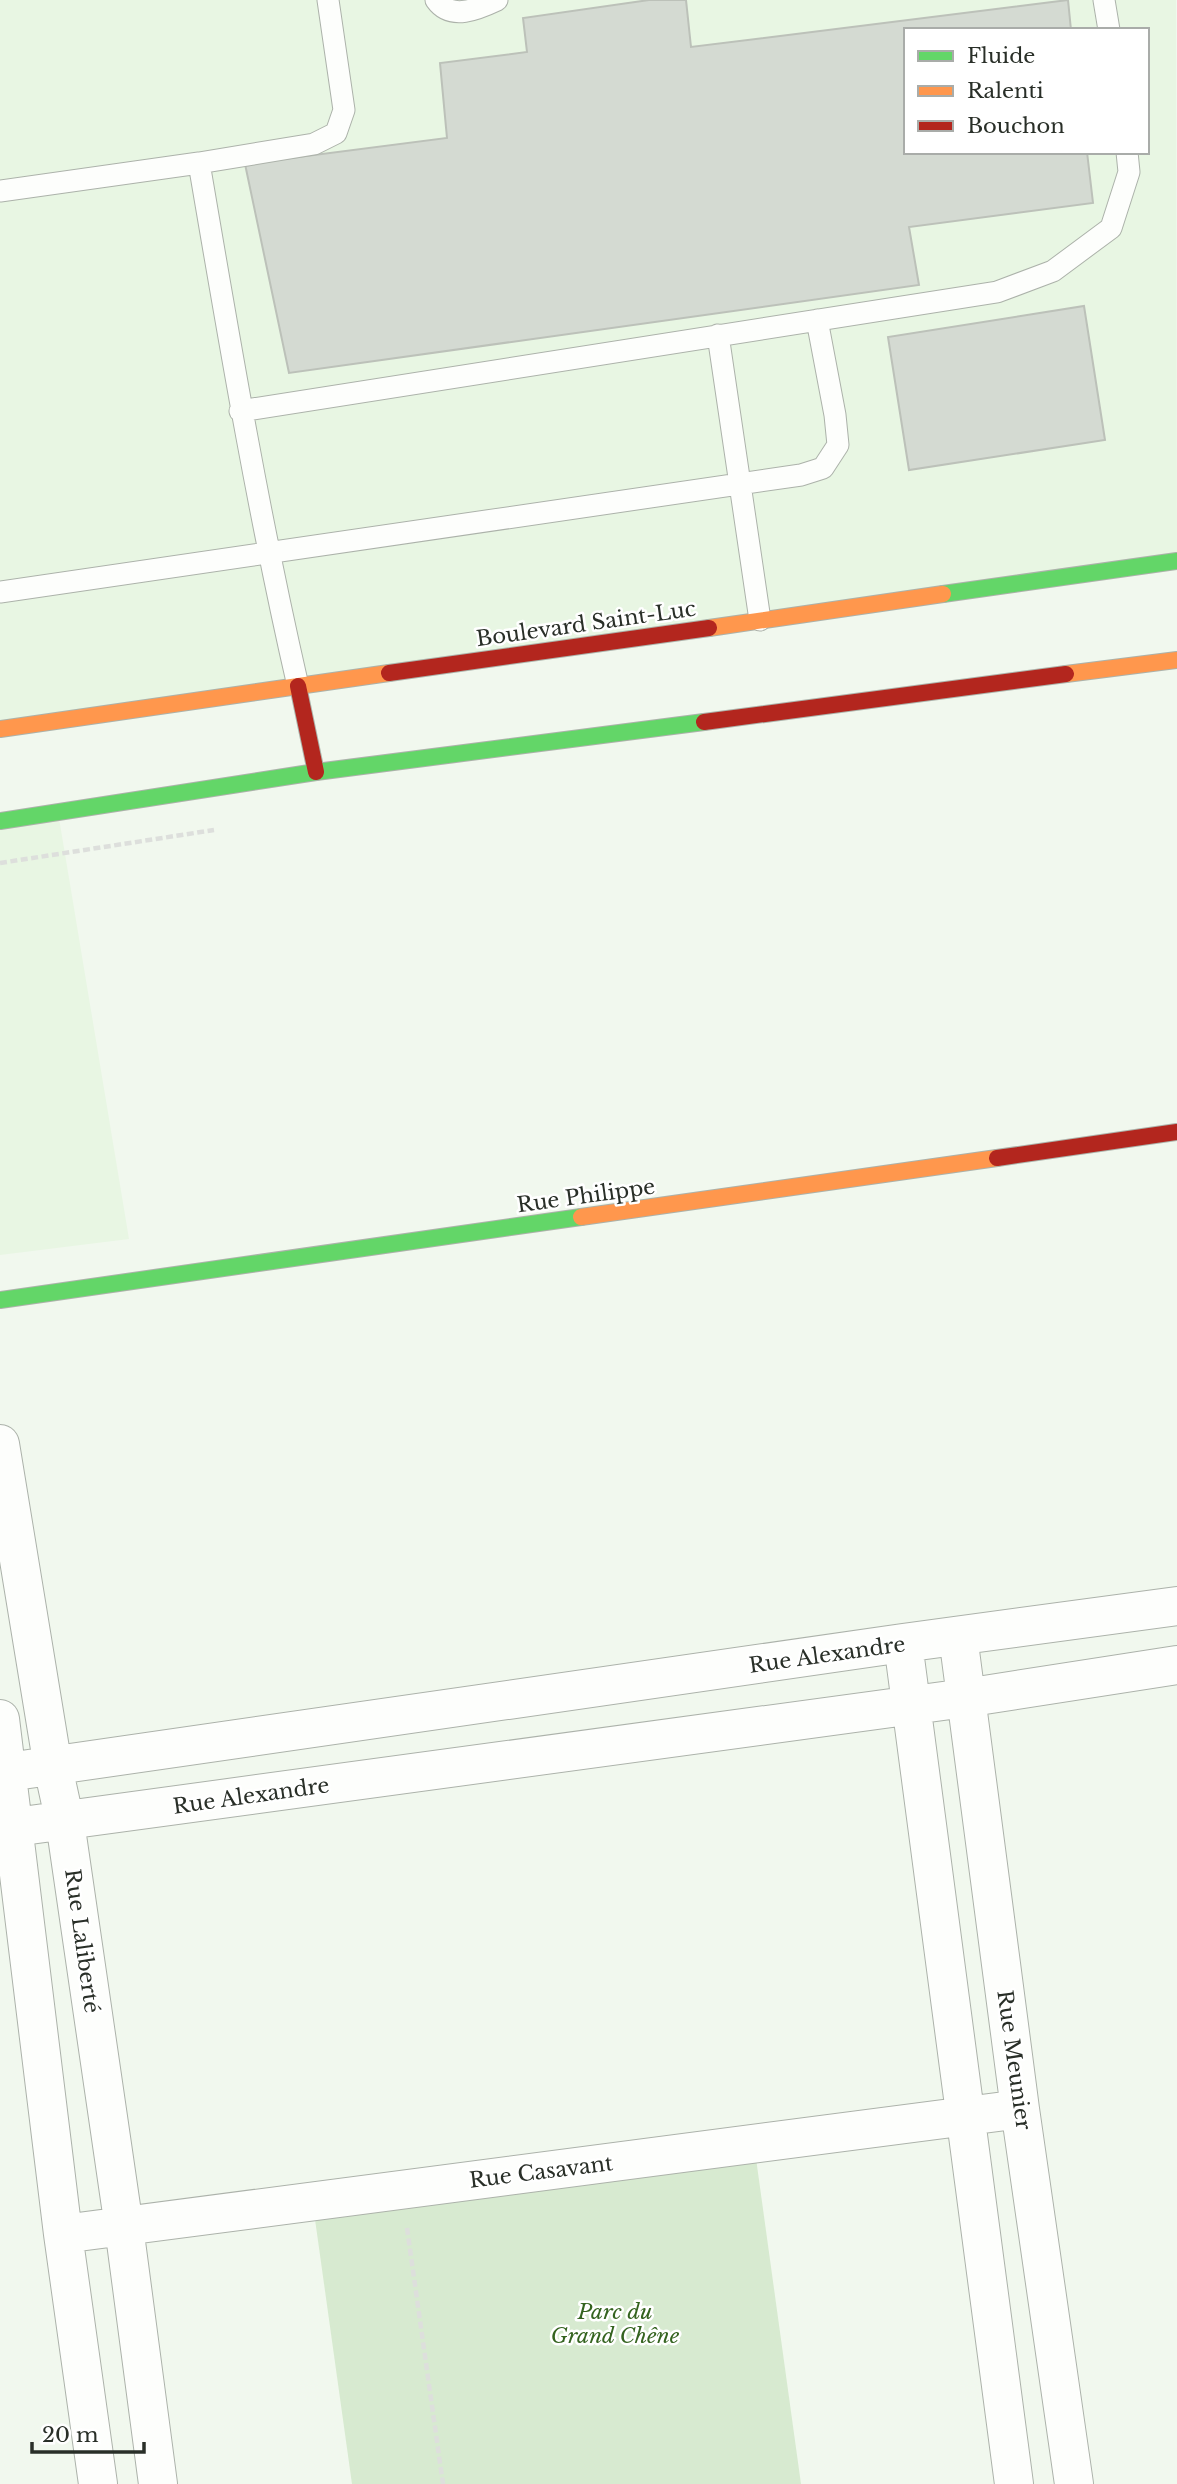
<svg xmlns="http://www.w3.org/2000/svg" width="1177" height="2484" viewBox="0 0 1177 2484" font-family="'Libre Baskerville',serif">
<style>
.built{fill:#e8f6e3;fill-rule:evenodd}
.green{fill:#d7ead0}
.building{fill:#d4dad2;stroke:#bcc1b9;stroke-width:2}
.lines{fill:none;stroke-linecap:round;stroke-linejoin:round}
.lane-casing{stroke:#acb2aa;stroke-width:23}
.street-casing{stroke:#acb2aa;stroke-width:40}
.fast-casing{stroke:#acb2aa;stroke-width:18}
.slow-casing{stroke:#acb2aa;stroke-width:18}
.jam-casing{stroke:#acb2aa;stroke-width:18}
.path{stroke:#dddfdc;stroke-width:4.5;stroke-dasharray:7 3.5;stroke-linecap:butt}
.lane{stroke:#fdfefc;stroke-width:21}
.street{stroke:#fdfefc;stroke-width:38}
.fast{stroke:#63d668;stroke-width:16}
.slow{stroke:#ff974d;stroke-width:16}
.jam{stroke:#b3261e;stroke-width:16}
.labels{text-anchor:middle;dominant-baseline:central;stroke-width:5;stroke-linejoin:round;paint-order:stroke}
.street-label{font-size:21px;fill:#292f28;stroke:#fff}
.park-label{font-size:21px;font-style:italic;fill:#34631f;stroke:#fff}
</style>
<rect width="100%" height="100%" fill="#f1f8ee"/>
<path class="built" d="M0 0H1176L1177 561 0 729ZM906 30H1147V152H906Z
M58 812 129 1239 0 1255V821Z"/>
<path class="green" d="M754 2144 801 2484H352L313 2205Z"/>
<path class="building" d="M649 0H686L691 47 1068 0 1071 30H906V152H1087L1093 203 909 227 919 285 289 373 245 164 447 138 440 63 527 52 523 18Z
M1084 306 1105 440 909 470 888 337Z"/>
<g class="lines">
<defs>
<path id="lane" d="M436 0C451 21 478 9 497 0
M1104 0 1109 30
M199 163 314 144 336 133 344 110 328 0
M0 191 199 163C229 339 258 512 298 686
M718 335 760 620
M240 411 997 292 1053 271 1111 228 1129 172 1127 152
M0 592 801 475 823 468 838 445 835 415 817 320"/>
<path id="street" d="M0 1444 53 1767 65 1822 124 2227 158 2484
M958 1636 1020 2109 1074 2484
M903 1643 1014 2484
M0 1719 63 2234 98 2484
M8 1772 903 1643 1177 1606
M15 1827 965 1698 1177 1665
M63 2234 1020 2109"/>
<path id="fast" d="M943 594 1177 561
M0 821 316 772 704 722
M0 1300 581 1217"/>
<path id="slow" d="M709 628 943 594
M1066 674 1177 660
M0 729 389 673
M581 1217 997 1158"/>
<path id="jam" d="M389 673 709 628
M298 686 316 772
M704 722 1066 674
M997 1158 1177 1132"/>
</defs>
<use href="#lane" class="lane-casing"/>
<use href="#street" class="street-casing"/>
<use href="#fast" class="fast-casing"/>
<use href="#slow" class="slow-casing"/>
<use href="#jam" class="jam-casing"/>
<path class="path" d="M0 863 214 830
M407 2228 443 2484"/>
<use href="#lane" class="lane"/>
<use href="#street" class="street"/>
<use href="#fast" class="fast"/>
<use href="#slow" class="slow"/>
<use href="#jam" class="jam"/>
</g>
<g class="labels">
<g class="street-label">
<text transform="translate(586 624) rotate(-8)">Boulevard Saint-Luc</text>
<text transform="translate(586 1196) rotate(-8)">Rue Philippe</text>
<text transform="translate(827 1655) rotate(-8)">Rue Alexandre</text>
<text transform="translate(251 1796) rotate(-8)">Rue Alexandre</text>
<text transform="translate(82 1941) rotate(82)">Rue Laliberté</text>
<text transform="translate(1014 2060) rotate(82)">Rue Meunier</text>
<text transform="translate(541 2172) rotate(-7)">Rue Casavant</text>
</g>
<g class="park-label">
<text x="615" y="2312">Parc du<tspan x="615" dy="24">Grand Chêne</tspan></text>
</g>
</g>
<rect x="904" y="28" width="245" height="126" fill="#ffffff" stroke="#a9aca9" stroke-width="2"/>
<rect x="918" y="51" width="35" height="10" fill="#63d668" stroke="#a9aca9" stroke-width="2"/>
<text x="967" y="63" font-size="21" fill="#292f28">Fluide</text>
<rect x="918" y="86" width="35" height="10" fill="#ff974d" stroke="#a9aca9" stroke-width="2"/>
<text x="967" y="98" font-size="21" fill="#292f28">Ralenti</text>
<rect x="918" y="121" width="35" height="10" fill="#b3261e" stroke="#a9aca9" stroke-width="2"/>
<text x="967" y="133" font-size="21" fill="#292f28">Bouchon</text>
<path d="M32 2442v10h112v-10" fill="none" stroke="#292f28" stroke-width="3.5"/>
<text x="42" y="2442" font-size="21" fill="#292f28" stroke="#ffffff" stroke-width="5" paint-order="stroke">20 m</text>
</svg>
